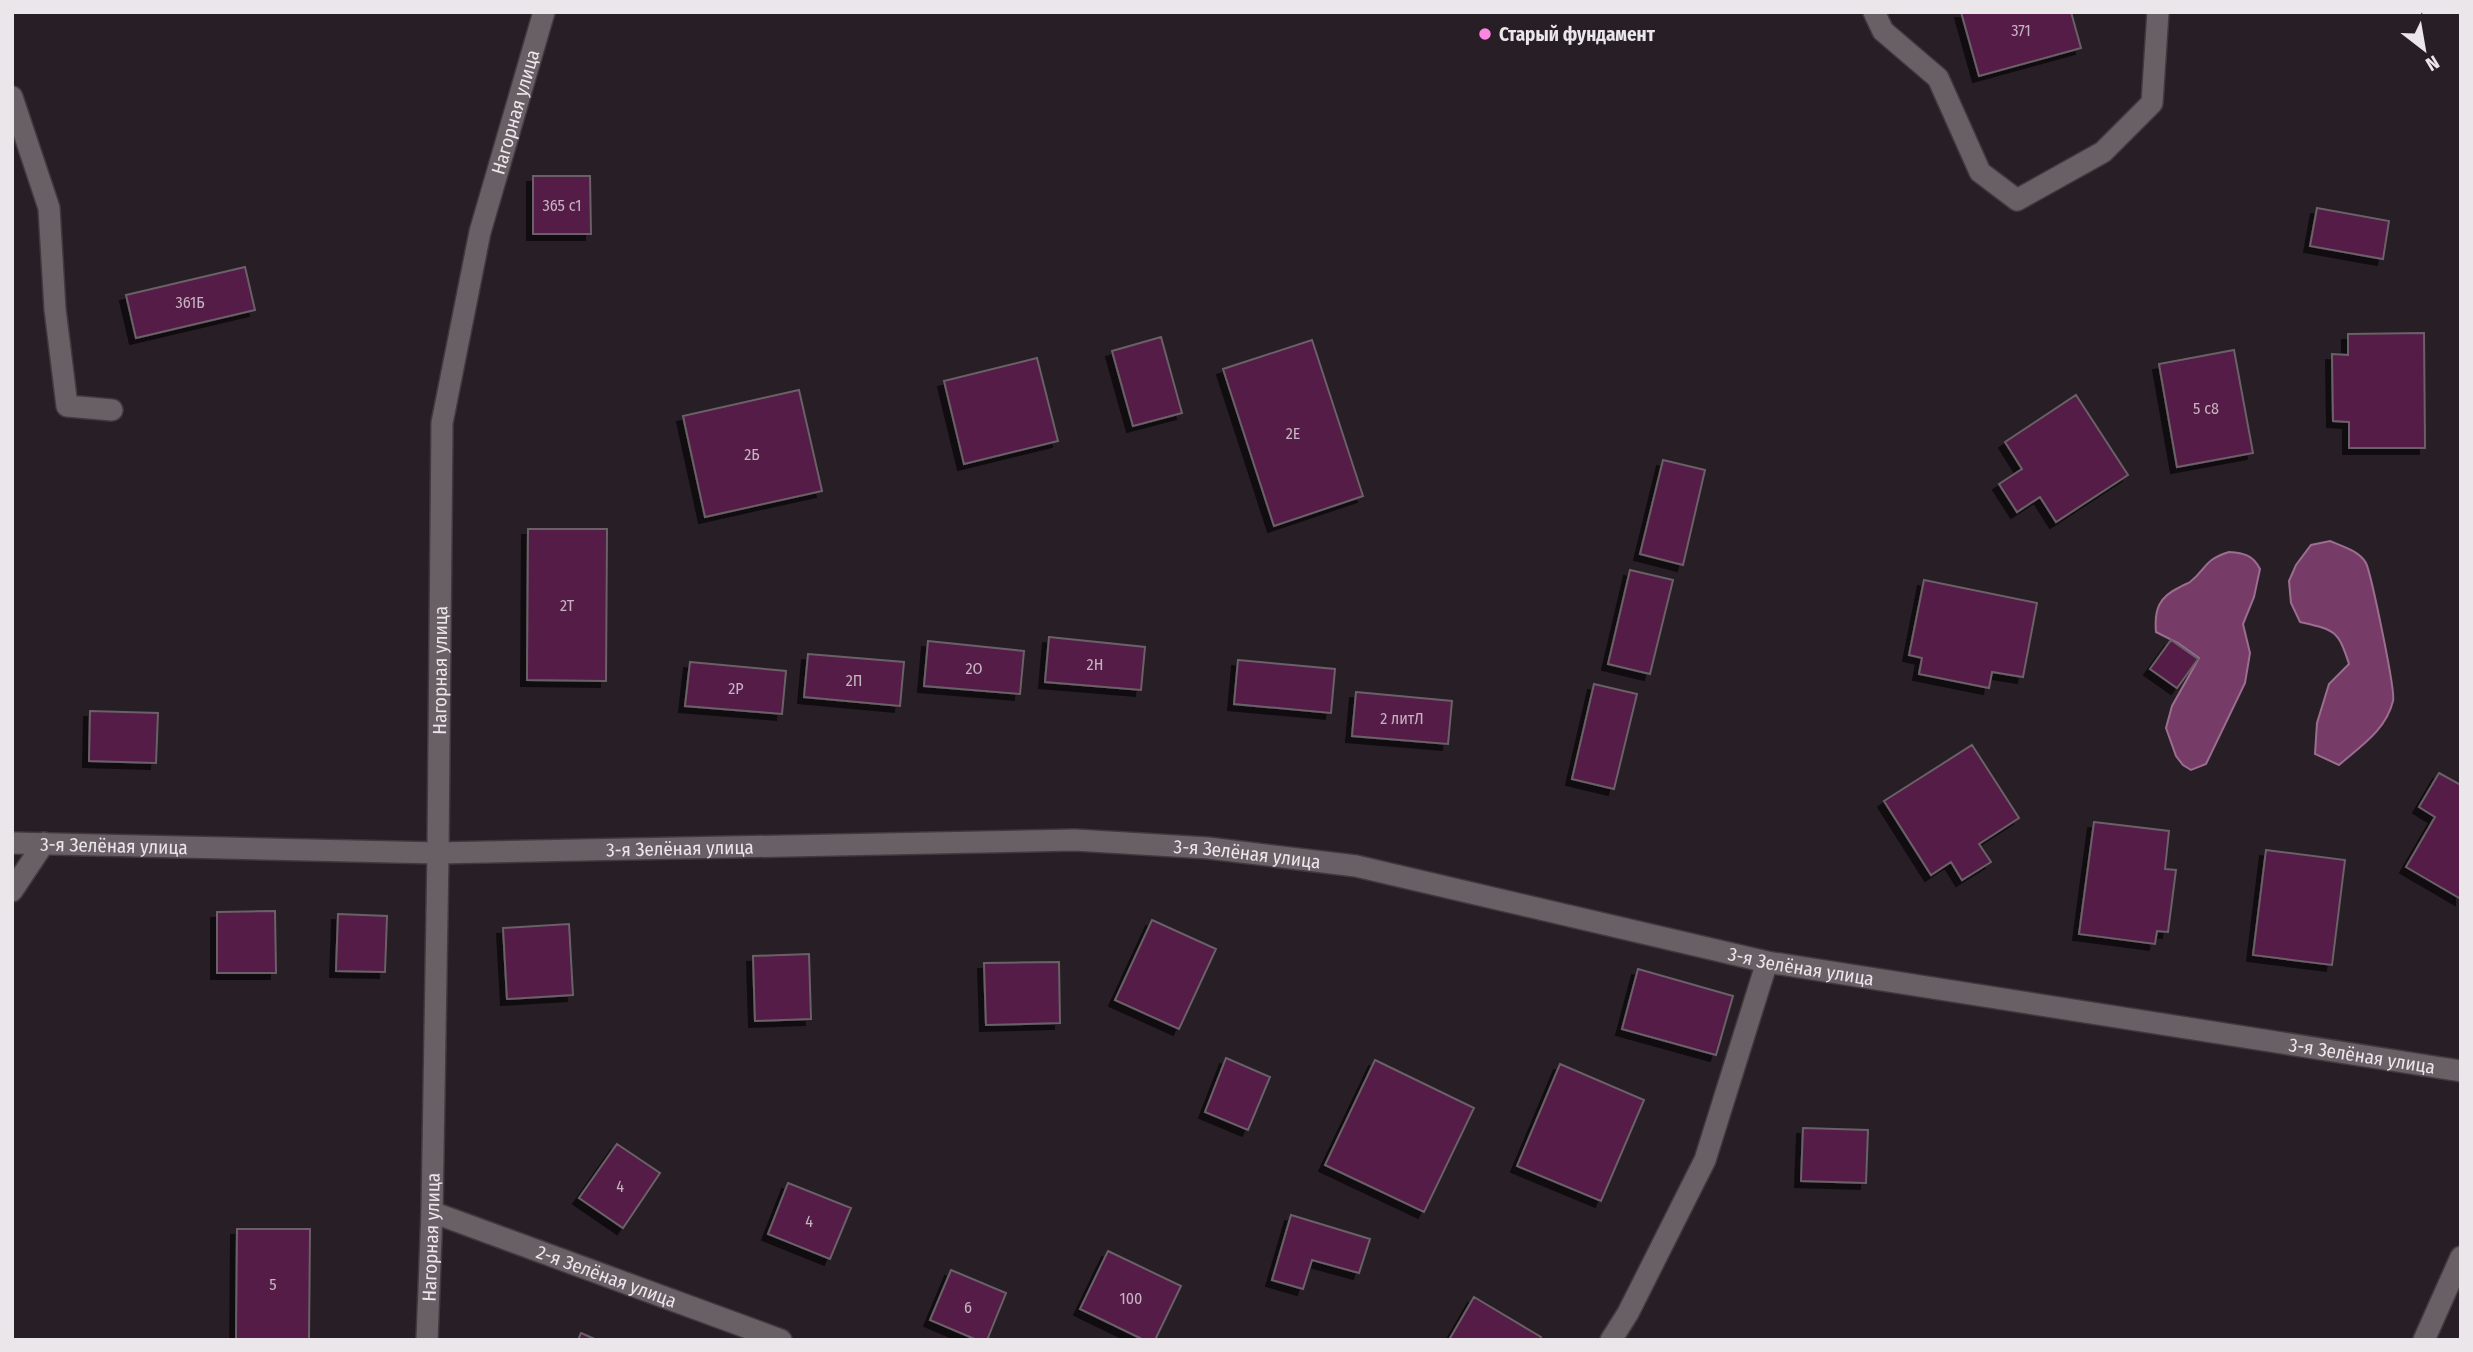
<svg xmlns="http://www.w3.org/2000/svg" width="2473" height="1352" viewBox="0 0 2473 1352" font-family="'Fira Sans Condensed',sans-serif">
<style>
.water{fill:#773b68;stroke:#9a6e8f;stroke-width:2}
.building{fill:#541a47;stroke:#6a6167;stroke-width:2;filter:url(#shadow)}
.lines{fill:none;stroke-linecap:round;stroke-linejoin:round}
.minor-casing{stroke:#403a3e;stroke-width:24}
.minor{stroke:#696066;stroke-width:21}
.poi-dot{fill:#fe86e0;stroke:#271f25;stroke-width:2.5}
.labels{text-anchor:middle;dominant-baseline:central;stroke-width:6;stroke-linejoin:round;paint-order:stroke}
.number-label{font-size:16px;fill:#c5b3c1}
.poi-label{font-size:19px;font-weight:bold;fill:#ebe6ea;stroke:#271f25;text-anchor:start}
.street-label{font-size:19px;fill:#ebe6ea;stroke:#271f25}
</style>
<defs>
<filter id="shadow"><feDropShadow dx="-6" dy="6" stdDeviation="0" flood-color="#0009"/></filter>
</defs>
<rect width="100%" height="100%" fill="#271f25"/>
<path class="water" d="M2330 541C2342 546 2359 551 2366 563 2371 574 2396 692 2393 701 2386 730 2361 746 2339 765L2315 754 2317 723 2329 684 2349 664C2338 630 2335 630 2300 622L2291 603 2289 581 2296 565 2311 545Z
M2229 552C2244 553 2253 555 2260 569L2254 597 2243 624 2250 653 2245 683 2206 764 2191 770 2183 765 2176 756 2166 728 2172 706 2199 658 2178 643 2156 632C2154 609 2159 597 2180 587 2183 585 2187 584 2190 582 2207 569 2203 560 2229 552Z"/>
<path class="building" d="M1961 12H2071L2081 48 1979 76Z
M533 176H590L591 234H533Z
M2317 208 2389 221 2383 259 2310 246Z
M245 267 255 310 136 338 126 295Z
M2424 333 2425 448H2349V422L2333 421 2332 354 2348 355V334Z
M1161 337 1182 413 1133 426 1112 351Z
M1312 340 1363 496 1274 526 1223 369Z
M2234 350 2253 453 2177 467 2159 364Z
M1037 358 1058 441 964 464 944 381Z
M799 390 822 491 705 517 683 416Z
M2076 395 2128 475 2056 522 2040 497 2017 512 1999 484 2022 469 2005 442Z
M1663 460 1705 470 1683 565 1640 554Z
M528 529H607L606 681 527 680Z
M1630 570 1673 580 1650 674 1608 664Z
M1924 580 2037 603 2023 677 1992 672 1989 688 1919 674 1922 658 1909 655Z
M1049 637 1145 647 1141 690 1045 682Z
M2171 640 2198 659 2177 688 2150 669Z
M928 641 1024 651 1020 694 924 686Z
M808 654 904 662 900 706 804 697Z
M1238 660 1335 669 1331 713 1234 704Z
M690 662 786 671 782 714 685 706Z
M1594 684 1637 694 1614 789 1572 779Z
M1356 692 1452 701 1448 744 1352 736Z
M90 711 158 713 156 763 89 761Z
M1972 745 2019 818 1979 844 1991 862 1962 880 1951 862 1931 875 1884 801Z
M2439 773 2461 785V899L2406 867 2435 817 2419 807Z
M2094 822 2169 831 2165 869 2176 870 2168 932 2157 931 2155 944 2079 934Z
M2266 850 2345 860 2332 965 2253 955Z
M275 911 276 973H217V912Z
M338 914 387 916 385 972 336 971Z
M1152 920 1216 949 1179 1029 1115 1000Z
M569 924 573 995 507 999 503 928Z
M809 954 811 1019 755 1021 753 956Z
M1059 962 1060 1023 986 1025 984 963Z
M1638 969 1733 996 1716 1055 1622 1029Z
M1226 1058 1270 1077 1248 1130 1205 1112Z
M1375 1060 1474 1108 1424 1212 1325 1165Z
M1560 1064 1644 1100 1601 1201 1517 1166Z
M1803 1128 1868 1130 1866 1183 1801 1181Z
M617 1144 660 1173 623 1228 579 1198Z
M788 1183 851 1208 830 1259 768 1234Z
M1291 1215 1370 1239 1359 1273 1312 1260 1303 1289 1272 1280Z
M237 1229H310L309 1340H236Z
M1108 1251 1181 1286 1155 1340H1144L1080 1309Z
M951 1270 1006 1293 987 1340H977L930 1320Z
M1474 1297 1541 1337 1539 1340H1449Z
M581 1333 597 1340H578Z"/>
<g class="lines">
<defs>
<g id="minor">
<path d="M1874 12 1883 31 1938 78 1980 172 2017 200 2103 152 2152 103 2158 12"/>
<path d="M12 97 49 208 55 309 67 406 112 410"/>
<path id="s1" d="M12 843 438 853 1075 840 1208 848 1356 866 1767 962 2461 1071"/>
<path d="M12 891 44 843"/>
<path id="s2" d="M432 1212 781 1340"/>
<path id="s3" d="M427 1340 432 1212 438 853 442 423 480 232 544 12"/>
<path d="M1611 1340 1628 1313 1705 1160 1767 962"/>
<path d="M2424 1340 2461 1257"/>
</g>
</defs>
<use href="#minor" class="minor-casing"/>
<use href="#minor" class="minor"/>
</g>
<circle class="poi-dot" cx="1485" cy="34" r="7"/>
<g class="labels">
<g class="number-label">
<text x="2021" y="30">371</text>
<text x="562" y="205">365 с1</text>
<text x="190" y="302">361Б</text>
<text x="2206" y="408">5 с8</text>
<text x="1293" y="433">2Е</text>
<text x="752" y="454">2Б</text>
<text x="567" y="605">2Т</text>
<text x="1095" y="664">2Н</text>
<text x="974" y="668">2О</text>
<text x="854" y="680">2П</text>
<text x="736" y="688">2Р</text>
<text x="1402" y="718">2 литЛ</text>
<text x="620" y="1186">4</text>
<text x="809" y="1221">4</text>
<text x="273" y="1284">5</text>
<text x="1131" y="1298">100</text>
<text x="968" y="1307">6</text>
</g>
<g class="poi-label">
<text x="1499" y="34">Старый фундамент</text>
</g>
<g class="street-label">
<text stroke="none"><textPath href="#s3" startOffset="1237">Нагорная улица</textPath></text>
<text stroke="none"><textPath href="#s3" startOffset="670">Нагорная улица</textPath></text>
<text stroke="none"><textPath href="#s1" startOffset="102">3-я Зелёная улица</textPath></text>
<text stroke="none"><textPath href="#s1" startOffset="668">3-я Зелёная улица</textPath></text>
<text stroke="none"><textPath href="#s1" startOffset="1236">3-я Зелёная улица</textPath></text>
<text stroke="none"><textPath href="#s1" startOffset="1802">3-я Зелёная улица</textPath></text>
<text stroke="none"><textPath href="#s1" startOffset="2370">3-я Зелёная улица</textPath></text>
<text stroke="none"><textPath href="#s3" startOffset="103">Нагорная улица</textPath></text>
<text stroke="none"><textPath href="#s2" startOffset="186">2-я Зелёная улица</textPath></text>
</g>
</g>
<rect width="2473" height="1352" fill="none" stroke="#ebe6ea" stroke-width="28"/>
<g transform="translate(2424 49) rotate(149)" stroke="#271f25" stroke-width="5" paint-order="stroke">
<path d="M0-5L12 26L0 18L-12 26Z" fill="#ebe6ea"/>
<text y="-10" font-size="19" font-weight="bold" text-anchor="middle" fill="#ebe6ea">N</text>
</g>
</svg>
